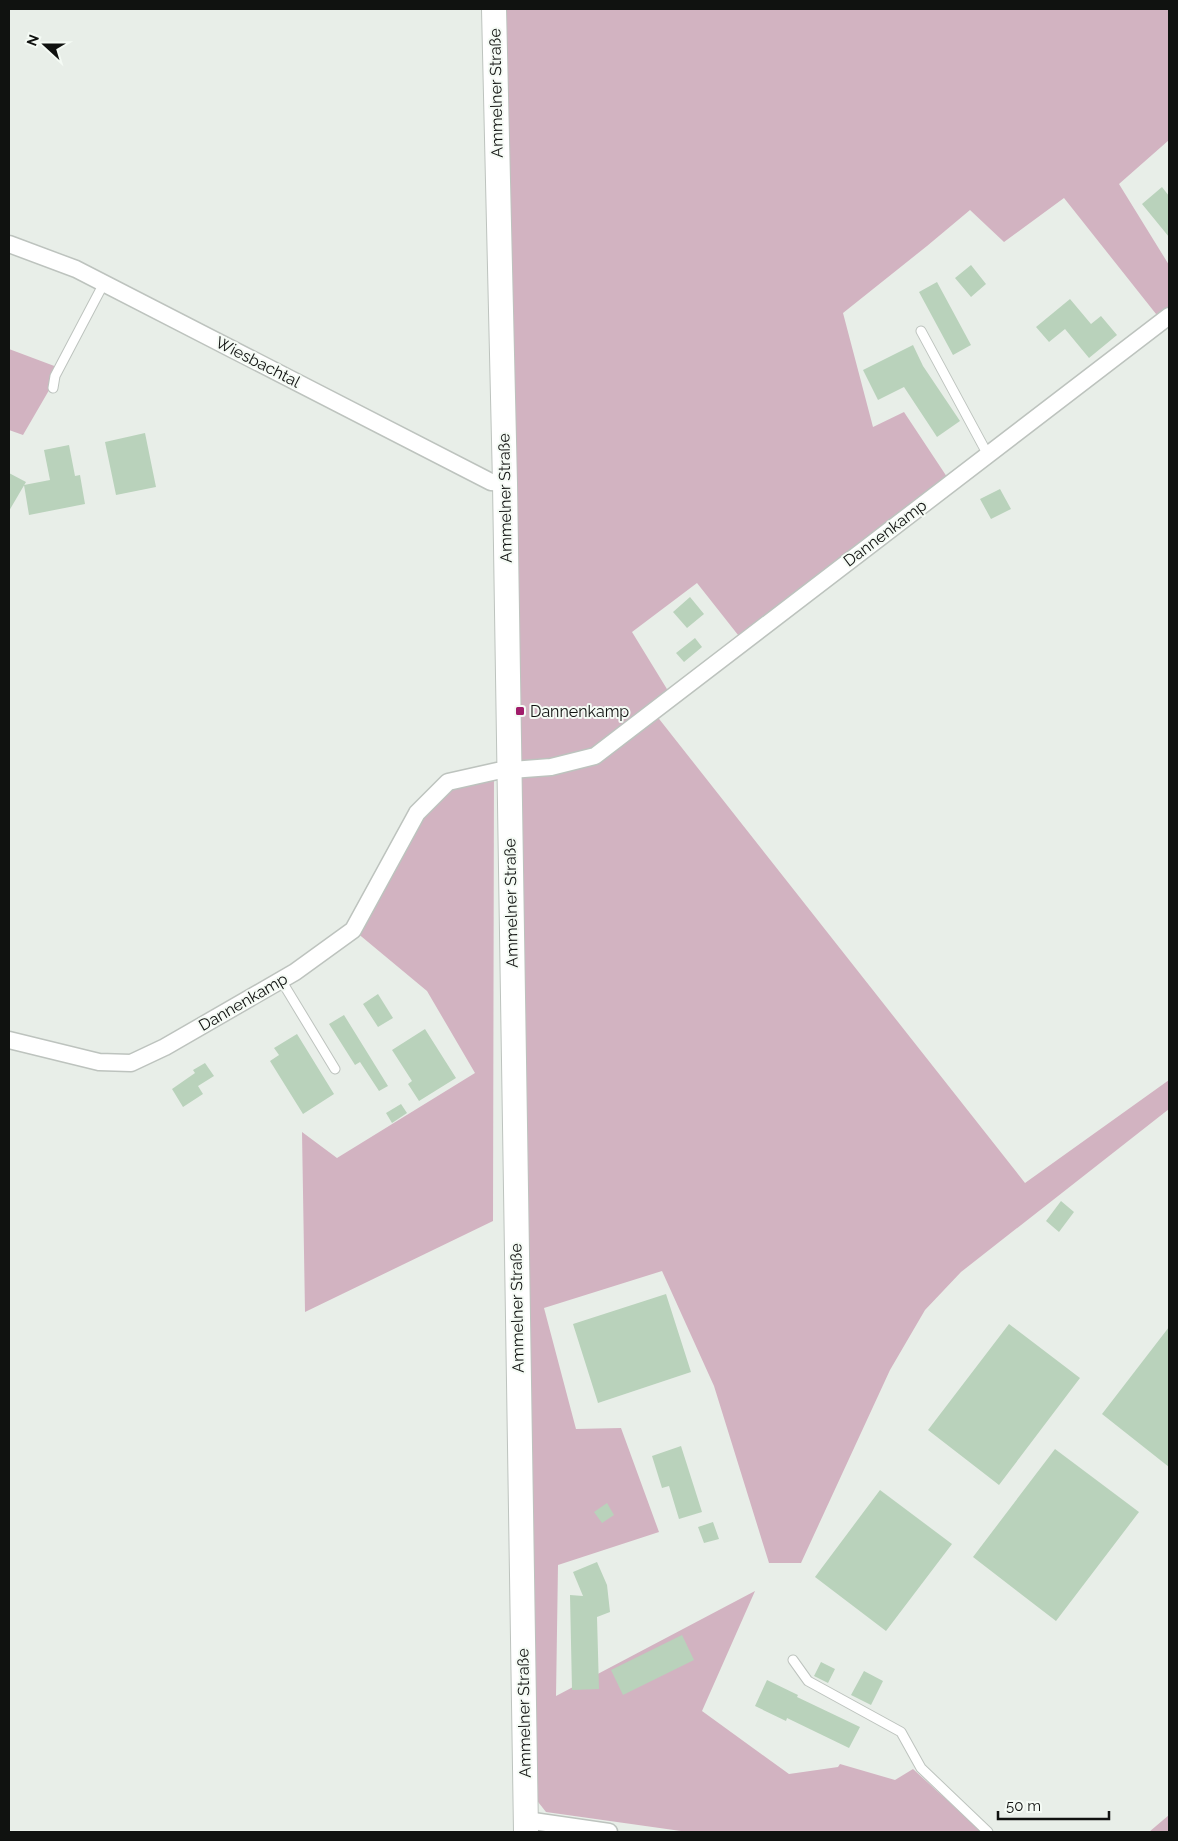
<svg xmlns="http://www.w3.org/2000/svg" width="1178" height="1841" viewBox="0 0 1178 1841" font-family="Raleway,sans-serif">
<style>
.green{fill:#d2b3c1}
.building{fill:#b9d2bb}
.lines{fill:none;stroke-linecap:round;stroke-linejoin:round}
.lane-casing{stroke:#bdc3be;stroke-width:11}
.street-casing{stroke:#bdc3be;stroke-width:19}
.secondary-casing{stroke:#bdc3be;stroke-width:26}
.lane{stroke:#fff;stroke-width:9}
.street{stroke:#fff;stroke-width:16}
.secondary{stroke:#fff;stroke-width:24}
.poi-dot{fill:#a01c6a;stroke:#f5fbf5;stroke-width:2}
.labels{text-anchor:middle;dominant-baseline:central;stroke-width:4;stroke-linejoin:round;paint-order:stroke}
.street-label{font-size:16px;fill:#101210;stroke:#f5fbf5}
.poi-label{font-size:16px;fill:#101210;stroke:#f5fbf5;text-anchor:start}
</style>
<rect width="100%" height="100%" fill="#e8eee8"/>
<path class="green" d="M493 9H1169V140L1119 184 1169 265V312L1160 319 1064 198 1004 242 970 210 927 246 843 313 873 427 904 412 949 480 742 640 697 583 632 632 670 694 656 715 1025 1183 1169 1080V1109L961 1272 925 1310 890 1370 801 1563H769L714 1386 662 1271 544 1308 576 1429 621 1428 659 1532 558 1565 556 1696 755 1591 702 1711 789 1774 838 1767 840 1764 895 1780 913 1769 982 1832H688L546 1812 535 1798Z
M9 349 57 367 59 373 23 435 9 430Z
M494 771 493 1221 305 1312 302 1132 337 1158 475 1073 427 991 356 932 419 815 449 783Z
M1169 1815V1832H1149Z"/>
<path class="building" d="M1162 187 1169 196V237L1142 204Z
M971 265 986 284 971 297 955 278Z
M937 282 971 345 953 355 919 292Z
M1070 299 1091 324 1101 316 1117 335 1089 358 1065 329 1049 342 1036 327Z
M913 345 923 366 960 421 937 437 904 387 878 400 863 370Z
M145 433 156 487 116 495 105 442Z
M69 445 75 476 80 475 85 504 29 515 24 485 50 480 44 450Z
M9 473 26 482 9 511Z
M1000 489 1011 509 991 519 980 499Z
M690 597 704 614 687 628 673 612Z
M695 638 702 647 684 662 676 653Z
M378 994 393 1018 378 1027 363 1004Z
M344 1015 388 1086 379 1091 360 1062 355 1065 329 1024Z
M425 1029 456 1078 419 1101 408 1084 412 1081 392 1050Z
M297 1034 334 1094 303 1114 270 1061 279 1055 274 1048Z
M205 1063 214 1076 198 1086 203 1094 183 1107 172 1089 195 1073 193 1070Z
M401 1104 407 1113 392 1123 386 1113Z
M1061 1201 1074 1212 1059 1232 1046 1221Z
M666 1294 691 1372 598 1403 573 1324Z
M1009 1324 1080 1378 999 1485 928 1430Z
M1169 1327V1467L1102 1414Z
M681 1446 702 1512 679 1519 669 1486 662 1488 652 1456Z
M1055 1449 1139 1512 1056 1621 973 1557Z
M880 1490 952 1544 886 1631 815 1577Z
M607 1503 614 1515 602 1523 594 1512Z
M713 1522 719 1539 704 1543 698 1527Z
M597 1562 607 1585 610 1612 597 1617 599 1689 572 1690 570 1595 583 1596 573 1572Z
M682 1635 694 1660 623 1695 611 1670Z
M821 1662 835 1669 828 1683 814 1676Z
M864 1671 883 1681 871 1705 851 1695Z
M767 1680 798 1695 797 1697 860 1727 849 1748 787 1718 786 1721 755 1706Z"/>
<g class="lines">
<defs>
<path id="lane" d="M921 331 988 455
M53 388 55 376 104 283
M281 980 335 1069
M793 1660 808 1681 901 1732 921 1768 988 1832"/>
<path id="street" d="M9 244 76 269 491 482 505 483
M9 1040 99 1062 131 1063 165 1047 295 972 353 930 417 813 448 782 497 771 551 767 595 756 1169 316
M526 1820 609 1832"/>
<path id="secondary" d="M494 9 505 483 526 1832"/>
</defs>
<use href="#lane" class="lane-casing"/>
<use href="#street" class="street-casing"/>
<use href="#secondary" class="secondary-casing"/>
<use href="#lane" class="lane"/>
<use href="#street" class="street"/>
<use href="#secondary" class="secondary"/>
</g>
<rect class="poi-dot" x="515" y="706" width="10" height="10" rx="2.5"/>
<g class="labels">
<g class="street-label">
<text transform="translate(496 93) rotate(-91)">Ammelner Straße</text>
<text transform="translate(258 362) rotate(27)">Wiesbachtal</text>
<text transform="translate(505 498) rotate(-91)">Ammelner Straße</text>
<text transform="translate(885 533) rotate(-37)">Dannenkamp</text>
<text transform="translate(511 903) rotate(-91)">Ammelner Straße</text>
<text transform="translate(243 1002) rotate(-30)">Dannenkamp</text>
<text transform="translate(517 1308) rotate(-91)">Ammelner Straße</text>
<text transform="translate(524 1713) rotate(-91)">Ammelner Straße</text>
</g>
<g class="poi-label">
<text x="530" y="711">Dannenkamp</text>
</g>
</g>
<rect width="1178" height="1841" fill="none" stroke="#101210" stroke-width="20"/>
<g transform="translate(45 45) rotate(291)" stroke="#f5fbf5" stroke-width="4" paint-order="stroke">
<path d="M0-4L9 19L0 12L-9 19Z" fill="#101210"/>
<text y="-8" font-size="14" font-weight="bold" text-anchor="middle" fill="#101210">N</text>
</g>
<path d="M998 1811v8h111v-8" fill="none" stroke="#101210" stroke-width="2.5"/>
<text x="1006" y="1811" font-size="15" fill="#101210" stroke="#f5fbf5" stroke-width="4" paint-order="stroke">50 m</text>
</svg>
